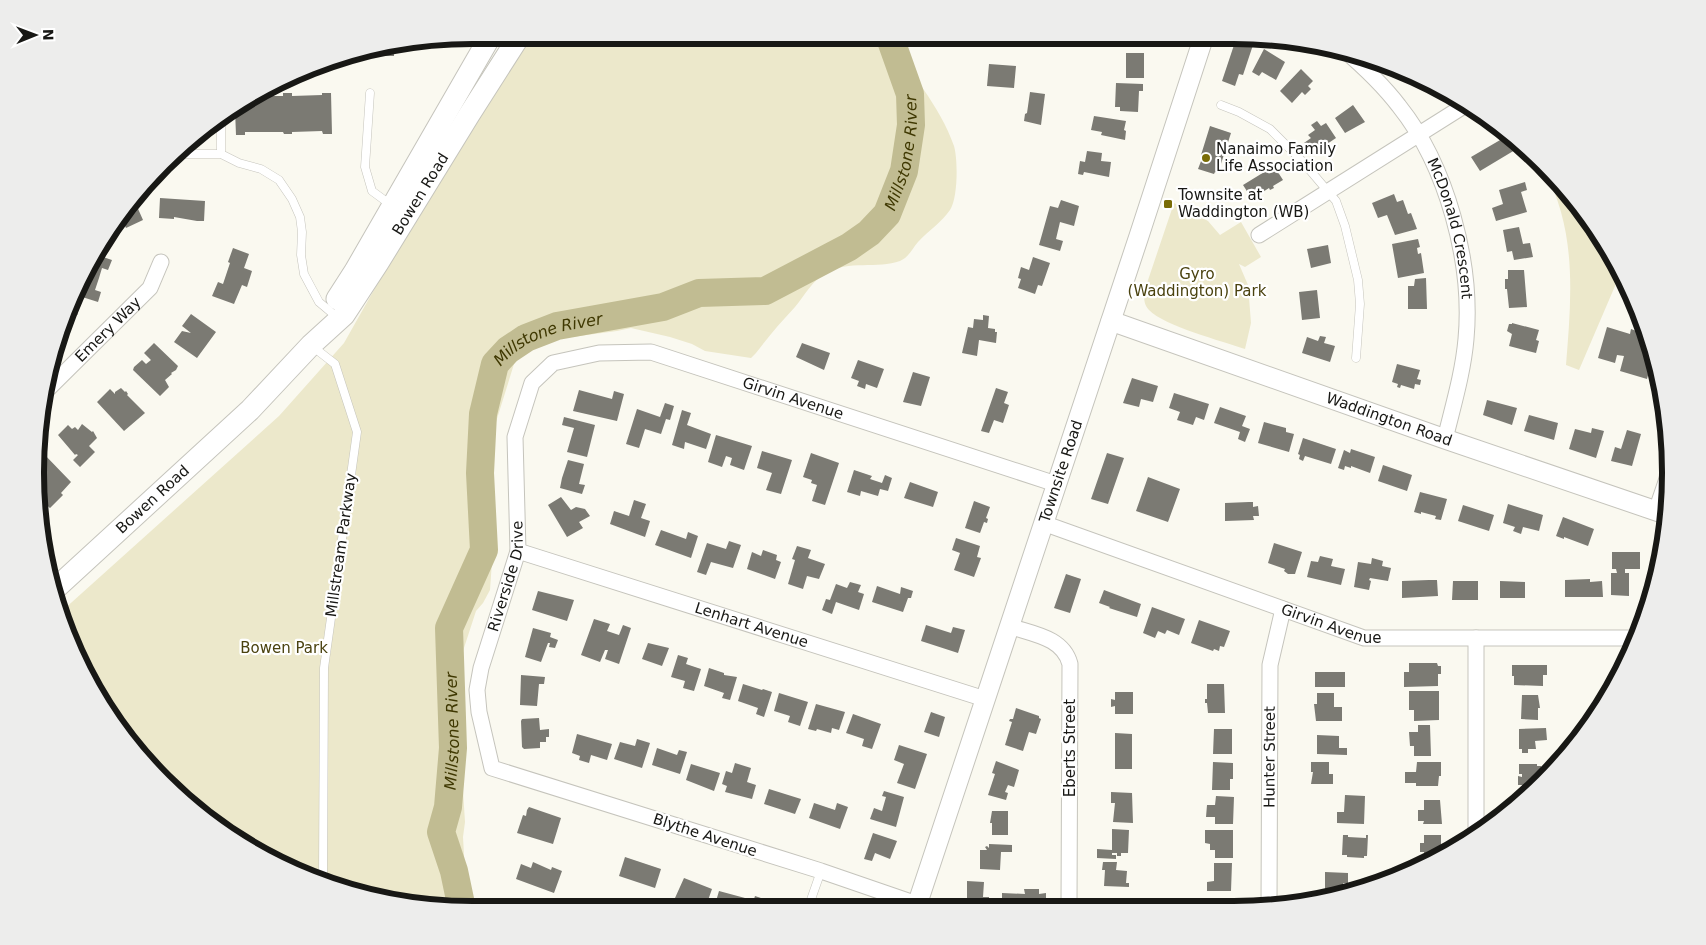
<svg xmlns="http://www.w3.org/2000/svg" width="1706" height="945" viewBox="0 0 1706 945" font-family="'DejaVu Sans',sans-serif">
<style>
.green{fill:#ece8cb}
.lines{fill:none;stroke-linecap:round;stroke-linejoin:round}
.river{stroke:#c1bc92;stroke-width:28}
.building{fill:#7b7a73}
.service-casing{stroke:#c5c4bc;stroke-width:9}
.minor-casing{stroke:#c5c4bc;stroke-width:17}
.tertiary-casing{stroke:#c5c4bc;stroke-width:21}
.secondary-casing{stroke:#c5c4bc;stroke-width:23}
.service{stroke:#fff;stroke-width:8}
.minor{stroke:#fff;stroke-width:15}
.tertiary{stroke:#fff;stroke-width:19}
.secondary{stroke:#fff;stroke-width:21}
.poi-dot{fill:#796c07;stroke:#fff;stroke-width:2}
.labels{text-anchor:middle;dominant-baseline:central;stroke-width:4.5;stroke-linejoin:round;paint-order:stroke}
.poi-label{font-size:15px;fill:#181815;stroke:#fff;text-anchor:start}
.street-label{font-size:15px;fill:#181815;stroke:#fff}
.park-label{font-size:15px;fill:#4a420f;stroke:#fff}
.water-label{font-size:16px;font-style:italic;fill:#3f3802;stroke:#fff}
.rim{fill:none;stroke:#181815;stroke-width:6}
</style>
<rect width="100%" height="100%" fill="#faf9f0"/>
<path class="green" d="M518 35H888C909 73 940 105 954 146 958 160 958 198 950 210 942 222 928 231 918 242 912 249 909 257 900 261 878 269 848 260 826 273 812 281 805 295 795 307 781 322 768 337 756 353L751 358 705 351 692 344 670 337 631 328 617 331 549 340 528 346 514 364 496 422 488 458 487 496 488 511 494 533 490 590 483 603 476 611 463 651 456 713 460 729 463 756 462 775 465 822 463 837 467 909H444L359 895 254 852 144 761 68 640 62 611 279 416 344 343Z
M1546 169 1580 206 1621 272 1579 370 1566 365C1570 315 1575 262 1561 212 1557 198 1551 183 1546 169Z
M1174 203 1208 221 1220 235 1241 222 1261 257 1245 267 1239 264 1248 285 1251 323 1245 349C1222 341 1164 326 1149 310 1144 305 1144 299 1144 292Z"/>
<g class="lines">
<path class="river" id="s1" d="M462 909 454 871 441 832 448 807 453 748 449 628 484 550 480 473 483 414 495 364 508 350 526 338 557 326 663 307 699 293 765 291 849 247 869 233 887 214 904 171 911 125 910 94 889 35"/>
</g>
<path class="building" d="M1236 39 1253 45 1243 75 1239 74 1235 86 1222 81Z
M394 48V56H351V55Z
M1264 49 1285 62 1276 80 1262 72 1259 76 1252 72Z
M1126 53H1144V78H1126Z
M989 64 1016 66 1014 88 987 86Z
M1301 69 1313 81 1308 86 1311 89 1305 95 1302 92 1292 103 1280 91Z
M1116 83 1143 84V91H1139L1138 112 1120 111V107H1115Z
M1030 92 1045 94 1041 125 1024 121 1025 114 1027 113Z
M283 93H292V96L322 95V93H331L332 134H323L322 131 292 132V134H284L283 132H245V135H236L235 110 261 96H283Z
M1353 105 1365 122 1345 133 1335 118Z
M1094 116 1126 121 1124 130 1126 131 1125 140 1101 135 1102 132 1091 130Z
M1317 121 1321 126 1326 123 1336 138 1312 154 1304 143 1311 138 1308 135 1315 130 1311 125Z
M1210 126 1231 133 1218 173 1215 172 1214 174 1198 169 1203 156 1201 155Z
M1507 136 1515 150 1480 171 1471 157Z
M1087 151 1102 153 1101 161 1111 162 1109 177 1084 172 1083 175 1078 174 1080 161 1085 162Z
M1274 166 1283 180 1273 186 1274 188 1270 190 1269 188 1252 199 1243 185Z
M1525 182 1527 190 1521 192 1527 212 1496 221 1492 208 1503 204 1499 190Z
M1394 194 1397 202 1403 200 1408 214 1411 213 1417 229 1395 235 1387 215 1378 218 1372 203Z
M160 198 205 201 204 221H197L174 217V219L159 218Z
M1061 200 1079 206 1074 226 1060 222 1056 239 1063 241 1060 251 1039 245 1050 206 1058 208Z
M135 202 143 220 126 228 124 224 117 228H114L113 225Z
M1519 227 1523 244 1530 243 1533 257 1514 260 1512 251 1507 252 1503 230Z
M1418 239 1420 247 1417 248 1418 254 1421 253 1424 273 1398 278 1392 244Z
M1328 245 1331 263 1311 268 1307 249Z
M233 248 249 254 244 268 252 271 247 287 242 285 234 304 212 296 218 282 223 284 230 263 228 262Z
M97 255 112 260 108 270 102 268 99 278 95 290 101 292 98 302 79 296Z
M1033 257 1050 263 1042 286 1038 285 1035 294 1018 288 1021 279 1018 278 1021 267 1029 270Z
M1508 270H1524L1527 307 1509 308 1507 289H1505V279H1508Z
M1426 278 1427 309H1408V286H1414L1415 279Z
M1317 290 1320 318 1302 320 1299 292Z
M73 308 78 314 65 326Z
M191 314 216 332 197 358 174 342 182 331 191 333 182 326Z
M983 315 989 316 988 328 995 329V332H997L996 343 979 340 977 356 962 353 968 327 973 328 974 319 983 320Z
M1512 323 1539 330 1536 340 1539 341 1536 353 1509 346 1512 334 1507 331 1509 324H1512Z
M1607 327 1630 334 1631 329 1639 332 1638 336 1648 339 1651 346 1649 356 1653 357 1647 379 1620 371 1624 356 1617 355 1615 363 1598 358Z
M1320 336 1326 337 1324 343 1335 346 1330 362 1302 353 1307 337 1318 341Z
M154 343 178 366 176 370 171 373 172 374 165 380 169 387 160 396 133 370 134 367 142 360 146 364 151 360 144 353Z
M802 343 830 353 824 370 796 357Z
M858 360 884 369 877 388 866 384 865 389 857 386 859 381 851 378Z
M1397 364 1420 370 1417 379 1421 380 1420 385 1415 384 1414 389 1401 385 1400 388 1397 387 1398 384 1392 382Z
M913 372 930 377 921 406 903 402Z
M1132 378 1158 386 1153 402 1141 399 1139 407 1123 403Z
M121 388 125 392 126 391 128 394 127 395 145 413 124 431 97 402 110 389 115 394V392Z
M996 388 1008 392 1004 403 1009 405 1003 423 994 420 989 433 981 431Z
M579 390 612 399 614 391 624 394 617 421 573 411Z
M1174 393 1209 404 1204 420 1196 417 1193 425 1177 420 1180 412 1169 408Z
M1487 400 1517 408 1512 425 1483 415Z
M665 403 674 406 670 420 666 419 661 434 645 429 639 448 626 444 637 409 660 417Z
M1220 407 1246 416 1242 426 1250 429 1245 442 1238 439 1240 432 1214 423Z
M682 410 691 413 687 425 711 434 706 449 685 442 684 449 672 445Z
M1529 415 1558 423 1554 440 1524 431Z
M564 417 595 425 587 457 567 452 574 428 562 425Z
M1264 422 1286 428V432L1294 434 1289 452 1258 443Z
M82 424 92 432 93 431 97 438 89 446 95 452 80 467 73 460 78 455 76 454 75 455 58 435 68 425 72 429 75 427 78 430Z
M1592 428 1604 431 1596 458 1569 449 1575 429 1591 433Z
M1627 430 1641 434 1632 466 1611 461 1615 447 1621 449Z
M716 435 752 446 744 470 730 465 732 458 726 456 722 467 708 462Z
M1303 438 1336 449 1331 464 1305 456 1303 461 1299 459 1300 455 1298 454Z
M1351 449 1375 457 1370 473 1351 466V468L1345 466 1344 470 1338 468 1344 450 1350 453Z
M762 451 792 460 781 494 766 490 772 473 757 468Z
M42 452 71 482 61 493 63 495 50 508 37 497Z
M811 453 839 463 825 505 812 501 817 485 811 483 812 480 803 477Z
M1107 453 1124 458 1108 504 1091 499Z
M568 460 584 464 579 484 585 485 582 494 560 488 562 478Z
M1383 465 1412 475 1407 491 1378 481Z
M854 470 872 476 870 479 882 483 885 475 892 478 888 491 880 489 878 496 861 491 860 496 847 492Z
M1148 477 1180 489 1168 522 1136 511Z
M910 482 938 492 933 507 904 498Z
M1420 492 1447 499 1441 520 1435 519 1436 516 1421 512V514L1414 512Z
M561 497 571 510 576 507 585 509 590 516 579 522 583 528 567 537 548 505Z
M634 500 646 504 641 518 650 521 645 537 610 524 614 511 629 516Z
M974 501 990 507 986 518 988 519 987 523 984 522 980 533 965 528Z
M1249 502H1253V507L1258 506 1259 516H1253L1254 520 1225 521V503Z
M1508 504 1543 515 1539 531 1523 527 1521 534 1513 531 1515 527 1503 523Z
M1463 505 1494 515 1489 531 1458 521Z
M1563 517 1594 529 1588 546 1564 537V539L1556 536Z
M661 530 686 539 688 532 698 536 691 558 655 545Z
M956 538 980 546 977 557 981 558 974 577 954 570 960 553 952 550Z
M729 541 741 545 733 568 711 562 706 575 697 572 707 543 726 549Z
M1274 543 1302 552 1295 574H1288L1284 571 1285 569 1268 563Z
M797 546 811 550 808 558 825 564 819 579 807 576 803 589 788 584 795 560 792 559Z
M763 550 777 555 776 560 781 562 775 579 747 569 752 552 761 556Z
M1612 552H1640V569H1625V573H1629V596L1611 595V573H1617L1616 569H1612Z
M1320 556 1333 559 1331 566 1345 569 1341 585 1307 577 1311 561 1318 562Z
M1372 558 1383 561 1382 566 1391 568 1388 581 1370 578 1369 580 1371 581 1369 590 1354 587 1358 562 1371 564Z
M1653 565H1659L1654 587H1653Z
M1066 574 1081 579 1070 613 1054 608Z
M1590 579V582L1602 581 1603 597H1565V580Z
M1429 580H1437L1438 596 1402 598V581Z
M1453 581H1478V600H1452Z
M1500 581 1525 582V598H1500Z
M850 582 861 585 858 592 864 594 859 610 836 602 832 614 822 610 826 599 830 600 836 584 847 588Z
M877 586 900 594 901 587 913 591 911 598H908L903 612 872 602Z
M1104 590 1141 604 1137 617 1109 608 1110 607 1099 603Z
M538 591 574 600 567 621 532 610Z
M1152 607 1185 619 1179 635 1167 630 1165 634 1158 631 1155 638 1143 633Z
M594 619 610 624 607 631 619 635 623 625 631 628 619 664 605 659 608 650H605L600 662 581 655Z
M1199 620 1230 631 1224 647 1220 646 1219 651 1214 649 1213 651 1191 643Z
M926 625 951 633 953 627 965 630 958 653 921 641Z
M533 628 551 633 550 637 558 640 555 648 549 647 550 643H548L541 662 525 657Z
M648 643 669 648 662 666 642 659Z
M678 655 688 658 686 664 701 669 694 691 683 688 685 681 671 677Z
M1409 663H1437L1438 666H1441V674H1438V686L1404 687V672H1409Z
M1512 665H1547V675H1543V686L1514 685V676H1512Z
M1613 666H1624L1617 682H1613Z
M709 668 724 673V675L737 677 730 700 722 698 724 693 704 686Z
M1315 672H1345V687H1315Z
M521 675 545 677 544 684H539L537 706 520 705Z
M743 684 762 690 763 689 772 692 764 717 756 714 758 708 738 701Z
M1207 684H1224L1225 713H1208L1207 703H1205V699H1207Z
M1409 691H1439V720L1414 721V710H1409Z
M1115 692H1133V714H1115V706L1111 707V699L1115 700Z
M779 693 808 702 800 726 788 722 790 716 774 711Z
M1317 693H1334V707H1342V721H1316L1314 704H1317Z
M1522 695H1538L1540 708H1538V720L1521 719Z
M816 704 845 712 839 730 832 728 831 733 817 729 816 731 808 729Z
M1016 708 1039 716V718L1041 719 1036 734 1029 732 1023 751 1005 745 1012 722 1009 721 1010 719H1013Z
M931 712 945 717 939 737 924 732Z
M853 714 881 724 872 749 862 746 864 739 846 733Z
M539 718 540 730 549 729V737H546V742H540V748L524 749 522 747 521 721 522 719Z
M1418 725H1430L1431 756H1414V746H1410L1409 732H1418Z
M1546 728 1547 740 1535 741 1536 749H1528V753H1522V749H1519V729Z
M1214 729H1232V754H1213Z
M1115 733 1132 734V769H1115Z
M577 734 612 744 607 760 591 755 589 763 579 760 580 756 572 753Z
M1317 735 1339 736V748H1347V755L1317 754Z
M637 739 650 743 642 768 614 759 620 742 635 746Z
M899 745 927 754 915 789 897 783 904 764 894 760Z
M657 748 677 755 679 750 687 752 680 774 652 765Z
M996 761 1019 770 1014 787 1008 785 1005 792 1008 793 1006 800 988 795 995 774 992 773Z
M1213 762 1233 763V779H1230V790H1212Z
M1311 762H1329V774H1333V784H1311L1313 772H1311Z
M1417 762H1441V776H1439L1438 786H1416V783H1405V772H1416Z
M735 763 751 768 747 782 756 785 752 799 725 792 727 786 722 784 726 771 732 773Z
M691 764 720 773 714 791 686 780Z
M1519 764H1537V766H1541V772H1537V783L1527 792H1522V785H1518V776L1522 777V774H1519Z
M769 789 801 799 795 814 764 804Z
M884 791 904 797 896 827 870 819 874 808 882 811 886 797 882 796Z
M1111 792 1132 793 1133 823 1113 822 1115 803H1111Z
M1345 795 1365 796 1364 824 1337 823V812H1344Z
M1216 796 1234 797 1233 824H1215V817H1206L1207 805H1215Z
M1521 797 1516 801 1508 808V798Z
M1424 800H1440L1442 824H1423L1424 821H1418V810H1424Z
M814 803 835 810 837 803 848 807 840 829 809 818Z
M529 807 561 818 553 844 517 833 523 815 526 816 527 810Z
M992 811H1008V835H992V823H990Z
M1112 829 1129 830 1128 853H1121V856H1117V853H1112V855H1116V859L1097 858V849L1112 850Z
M1205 830H1233V858H1215V850H1210V844L1205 843Z
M873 833 897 841 890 859 875 853 872 861 864 859Z
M1343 835H1348V837L1366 838V835H1368L1367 856H1364V858L1347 857V855H1342Z
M1424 835H1441V855L1433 860 1424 859V852H1420V843H1424Z
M989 844 1012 845V852H1001L1000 870 980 869V850H987L985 847 987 846 989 848Z
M625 857 661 869 655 888 619 876Z
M533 862 551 870 552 867 562 871 554 893 516 879 521 864 531 868Z
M1103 862H1117L1116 870 1127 871 1126 883H1129V887L1104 886 1105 870H1102Z
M1214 863H1232L1231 891H1207V882L1214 881Z
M1325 872 1348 873V883H1343V892L1334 894H1325Z
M684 878 712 889 706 906 686 899 685 902 675 898Z
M967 881 984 882 983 897H989V905H983V907H967Z
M1024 889H1039V894L1046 893V902H1039V907H1002V893L1025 894Z
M719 891 745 898 741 908H714Z
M755 896 776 903 775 904 786 908H751Z
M1129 900H1155V907H1106L1105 902H1129Z
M1205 902H1233V906L1197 907V904H1205Z"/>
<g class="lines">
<defs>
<path id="service" d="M370 93 365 167 372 191 391 205
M1221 105 1239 112 1270 129 1303 162 1336 201 1345 226 1358 280 1360 304 1356 358
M179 154H221V122L219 118
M221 154 239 163 261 169 279 180 292 199 300 217 302 232 301 255 304 274 319 302 338 318
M312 346 335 364 357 432 324 668 323 880
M808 908 821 871"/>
<g id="minor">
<path id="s2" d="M1343 49C1364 67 1383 85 1399 106 1447 166 1473 263 1466 339 1463 373 1453 406 1445 439"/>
<path d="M1259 235 1467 104"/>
<path id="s3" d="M47 390 150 288 161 262"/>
<path d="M1656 511 1669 473"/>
<path id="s4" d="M1043 523 1364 638H1636"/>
<path id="s5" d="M518 551 985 699"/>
<path d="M1009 626C1032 634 1063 637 1070 664L1069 907"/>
<path d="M1476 638V836"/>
<path id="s6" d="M917 904 821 871 492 768 479 712 477 690 481 668 518 551 515 437 532 383 553 363 599 353 651 352 1056 484"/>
<path id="s7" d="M1269 906 1270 665 1283 609"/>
</g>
<g id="tertiary">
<path id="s8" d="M1111 321 1445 439 1668 515"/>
<path id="s9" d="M916 908 1139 236 1204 36"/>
</g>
<g id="secondary">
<path d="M337 299 355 271 491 35"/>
<path id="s10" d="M56 588 250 410 311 345 344 315 378 263 469 115 520 35"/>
</g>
</defs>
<use href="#service" class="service-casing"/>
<use href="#minor" class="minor-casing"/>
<use href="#tertiary" class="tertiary-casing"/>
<use href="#secondary" class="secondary-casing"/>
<use href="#service" class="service"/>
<use href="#minor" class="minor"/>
<use href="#tertiary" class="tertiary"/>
<use href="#secondary" class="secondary"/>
</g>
<g class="poi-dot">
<circle cx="1206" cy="158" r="5"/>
<rect x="1163" y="199" width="10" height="10" rx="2.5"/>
</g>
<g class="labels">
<g class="poi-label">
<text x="1216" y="149">Nanaimo Family<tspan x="1216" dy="17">Life Association</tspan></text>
<text x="1178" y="195">Townsite at<tspan x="1178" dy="17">Waddington (WB)</tspan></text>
</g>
<g class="street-label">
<text stroke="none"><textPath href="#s10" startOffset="540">Bowen Road</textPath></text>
<text stroke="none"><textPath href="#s2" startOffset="215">McDonald Crescent</textPath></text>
<text stroke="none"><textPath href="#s3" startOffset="86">Emery Way</textPath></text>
<text stroke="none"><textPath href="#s6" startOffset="1119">Girvin Avenue</textPath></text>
<text stroke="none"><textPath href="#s8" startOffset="295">Waddington Road</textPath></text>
<text stroke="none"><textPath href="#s9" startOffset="460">Townsite Road</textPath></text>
<text stroke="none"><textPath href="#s10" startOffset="131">Bowen Road</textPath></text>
<text transform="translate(341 545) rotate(-82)">Millstream Parkway</text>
<text stroke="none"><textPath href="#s6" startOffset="644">Riverside Drive</textPath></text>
<text stroke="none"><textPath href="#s4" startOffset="306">Girvin Avenue</textPath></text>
<text stroke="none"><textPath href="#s5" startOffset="245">Lenhart Avenue</textPath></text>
<text transform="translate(1070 748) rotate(-90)">Eberts Street</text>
<text stroke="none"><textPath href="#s7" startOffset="149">Hunter Street</textPath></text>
<text transform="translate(705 835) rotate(18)">Blythe Avenue</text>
</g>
<g class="park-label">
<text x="1197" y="274">Gyro<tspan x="1197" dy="17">(Waddington) Park</tspan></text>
<text x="284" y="648">Bowen Park</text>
</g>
<g class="water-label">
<text stroke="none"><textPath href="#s1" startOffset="1054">Millstone River</textPath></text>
<text stroke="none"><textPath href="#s1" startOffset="619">Millstone River</textPath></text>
<text stroke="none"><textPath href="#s1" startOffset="182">Millstone River</textPath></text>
</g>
</g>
<path d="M0 0H1706V945H0ZM472 44H1234A428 428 0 0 1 1662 472V473A428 428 0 0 1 1234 901H472A428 428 0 0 1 44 473V472A428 428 0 0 1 472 44Z" fill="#ededec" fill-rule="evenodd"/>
<path class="rim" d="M472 44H1234A428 428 0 0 1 1662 472V473A428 428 0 0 1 1234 901H472A428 428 0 0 1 44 473V472A428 428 0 0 1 472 44Z"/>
<g transform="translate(35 35) rotate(89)" stroke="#ffffff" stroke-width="4" paint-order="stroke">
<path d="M0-4L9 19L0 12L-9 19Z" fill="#181815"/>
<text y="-8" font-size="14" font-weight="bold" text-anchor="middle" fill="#181815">N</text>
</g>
</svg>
